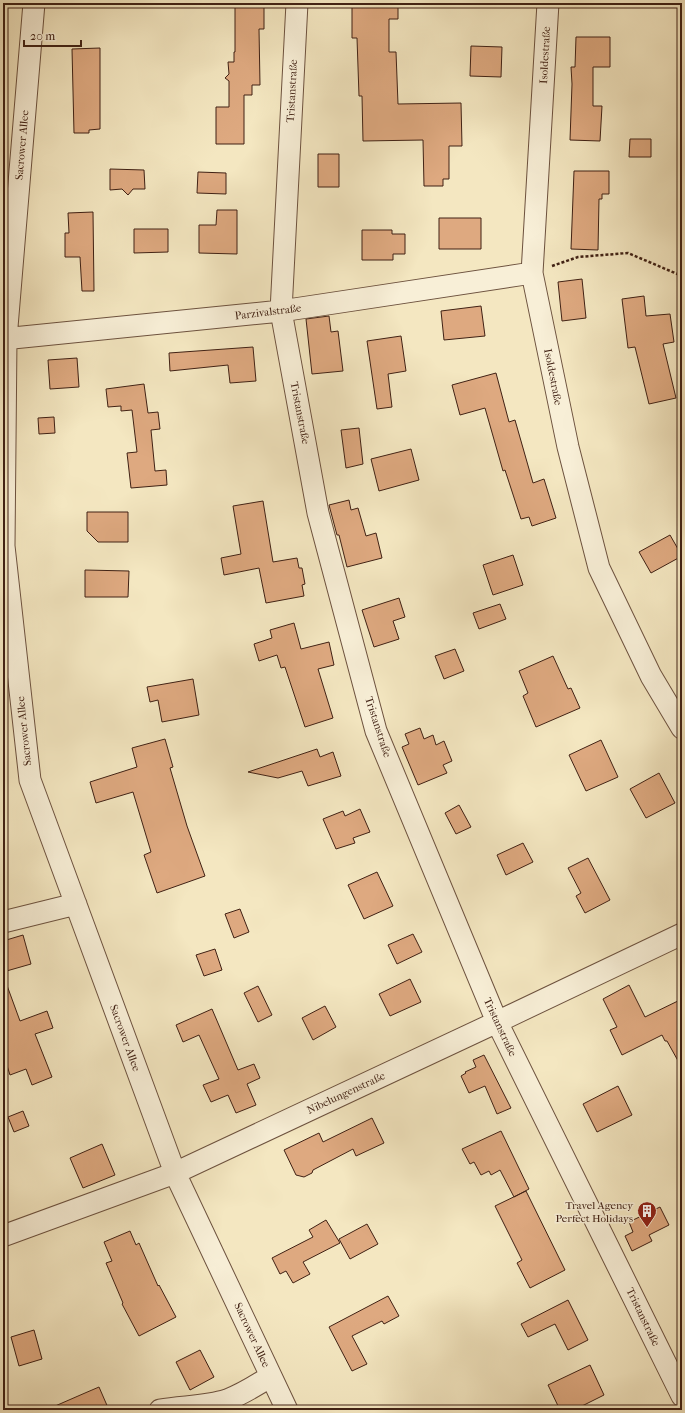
<svg xmlns="http://www.w3.org/2000/svg" width="685" height="1413" viewBox="0 0 685 1413" font-family="'IM FELL French Canon',serif">
<style>
.building{fill:#dea980;stroke:#402114}
.lines{fill:none;stroke-linecap:round;stroke-linejoin:round}
.minor-casing{stroke:#6d523f;stroke-width:23}
.path{stroke:#402114;stroke-width:2.5;stroke-dasharray:3 2;stroke-linecap:butt}
.minor{stroke:#f8efd7;stroke-width:21}
.labels{text-anchor:middle;dominant-baseline:central;stroke-width:3;stroke-linejoin:round;paint-order:stroke}
.street-label{font-size:11px;fill:#402114;stroke:#f8efd7}
.poi-label{font-size:11px;fill:#402114;stroke:#f8efd7;text-anchor:end}
</style>
<rect width="100%" height="100%" fill="#f4e7c1"/>
<filter id="stains"><feTurbulence type="fractalNoise" baseFrequency=".005" numOctaves="4"/><feColorMatrix values="0 0 0 0 .2 0 0 0 0 .09 0 0 0 0 .02 0 0 0 .5 -.17"/></filter>
<radialGradient id="worn" r=".72"><stop offset=".6" stop-color="#630" stop-opacity="0"/><stop offset="1" stop-color="#630" stop-opacity=".3"/></radialGradient>
<path class="building" d="M235 3H264V29H259L260 85H252V95H244V144H216V107H229V81L225 78 229 74 228 62H234V52H235Z
M352 3H398V19H389V52H396L398 104 461 103 462 146H449V179H443V186H424L423 140 363 141 362 96H359L357 38H352Z
M576 37H610V67H593V106H602L600 141 570 140 572 84 571 67H575Z
M471 46 502 47 501 77 470 76Z
M100 48V129L89 130V133H74L72 49Z
M630 139H651V157H629Z
M318 154H339V187H318Z
M110 169 144 170 145 189H133L128 195 122 189 110 190Z
M574 171H609V194H602V199H599L598 250 571 249Z
M198 172 226 173V194L197 193Z
M217 210H237V254L199 253V225H216Z
M93 212 94 291H82L80 257H65V233H69L68 213Z
M439 218H481V249H439Z
M134 229H168V252L134 253Z
M362 230H392V234H405V254H393V260H362Z
M582 279 586 318 562 321 558 282Z
M644 296 646 316 670 314 674 342 663 344 676 398 649 404 635 347 628 348 622 299Z
M481 306 485 336 444 340 441 311Z
M329 316 331 332 338 331 343 371 312 374 306 319Z
M401 336 406 371 388 374 392 407 377 409 367 341Z
M253 347 256 381 230 383 228 365 170 371 169 353Z
M77 358 79 387 50 389 48 360Z
M496 373 509 422 515 420 533 483 544 479 556 518 532 526 529 517 521 519 505 470 503 471 485 408 460 415 452 385Z
M144 384 148 413 158 412 160 429 151 430 155 471 166 470 167 485 131 488 127 453 137 452 132 410 121 411V406L108 407 106 389Z
M54 417 55 433 39 434 38 418Z
M359 428 363 464 346 468 341 430Z
M411 449 419 480 379 491 371 459Z
M349 500 351 510 358 508 366 536 376 533 382 558 347 567 339 535H337L329 505Z
M263 501 273 562 297 558 299 568H302L305 584 302 585 304 596 266 603 259 568 224 575 221 558 241 554 233 506Z
M87 512H128V542H98L87 531Z
M670 535 682 556 651 573 639 552Z
M513 555 523 585 493 595 483 565Z
M85 570 129 571 128 597H85Z
M399 598 405 617 393 621 399 639 374 647 362 610Z
M500 604 506 619 479 629 473 613Z
M294 623 301 649 329 642 334 665 318 669 333 718 305 727 285 667 281 668 277 655 259 661 254 644 272 638 270 630Z
M455 649 464 671 444 679 435 656Z
M553 656 568 689 571 688 580 708 536 727 523 696 528 693 519 671Z
M193 679 199 715 162 722 158 700 150 702 147 687Z
M420 728 424 739 433 735 436 745 444 741 452 761 443 765 447 773 418 785 402 747 409 744 405 734Z
M165 739 173 767 170 768 187 826 205 876 157 893 144 855 151 852 133 792 96 803 90 782 137 767 132 748Z
M601 740 618 777 586 791 569 755Z
M317 749 320 757 333 752 341 776 308 786 302 771 278 778 248 772Z
M659 773 675 803 646 818 630 789Z
M459 805 471 827 456 834 445 813Z
M360 809 370 832 353 838 355 843 336 849 323 819 343 811 345 816Z
M523 843 533 862 506 875 497 855Z
M588 858 610 900 585 913 576 896 581 893 568 868Z
M377 872 393 906 364 919 348 885Z
M240 909 249 932 234 938 225 914Z
M413 934 422 952 397 964 388 945Z
M23 935 31 964 3 972V941Z
M215 949 222 970 204 976 196 955Z
M410 979 421 1002 390 1016 379 994Z
M3 980H5L20 1021 47 1011 53 1028 35 1034 52 1077 32 1085 26 1069 10 1075 3 1053Z
M629 985 645 1017 682 999V1068L667 1041H665L662 1035 622 1055 610 1030 617 1027 603 999Z
M258 986 272 1015 258 1022 244 993Z
M325 1006 336 1027 313 1040 302 1018Z
M212 1009 238 1070 254 1064 260 1078 247 1084 256 1105 236 1113 228 1095 211 1102 203 1085 219 1079 199 1035 183 1042 176 1025Z
M484 1055 511 1108 497 1114 485 1086 469 1093 461 1076 466 1073 465 1072 476 1067 473 1060Z
M618 1086 632 1115 597 1132 583 1104Z
M23 1111 29 1126 14 1132 8 1117Z
M372 1118 384 1143 356 1156 353 1149 313 1170 312 1173 304 1177 296 1175 284 1150 319 1133 323 1142Z
M501 1131 529 1189 514 1197 500 1170 491 1175 489 1171 481 1175 474 1162 470 1164 462 1149Z
M102 1144 115 1175 83 1188 70 1158Z
M526 1191 565 1270 530 1288 517 1263 522 1260 495 1206Z
M660 1207 669 1225 649 1235 652 1241 632 1251 625 1236 633 1232 629 1222Z
M326 1220 340 1243 303 1262 310 1274 293 1283 286 1271 280 1274 272 1258 313 1237 309 1230Z
M367 1224 378 1244 350 1259 339 1239Z
M130 1231 136 1245 139 1243 158 1286 159 1285 176 1317 139 1336 122 1304 123 1303 106 1263 112 1261 104 1242Z
M388 1296 399 1316 384 1324 382 1321 352 1336 367 1364 352 1371 329 1327Z
M568 1300 588 1340 568 1350 555 1324 528 1337 521 1324Z
M34 1330 42 1359 19 1366 11 1337Z
M200 1350 214 1377 190 1390 176 1362Z
M590 1365 604 1395 574 1410H560L548 1385Z
M99 1387 109 1410H46L85 1393Z"/>
<g class="lines">
<defs>
<path id="minor" d="M34 3 6 339 4 546 30 780 175 1173 287 1410
M297 3 281 311 318 513 376 731 497 1022 682 1396
M548 3 532 273 568 447 599 568 651 676 682 728
M3 339 281 311 532 273
M3 922 76 904
M3 1236 175 1173 497 1022 682 934
M160 1410C182 1406 206 1407 227 1400 243 1394 257 1385 271 1376"/>
</defs>
<use href="#minor" class="minor-casing"/>
<path class="path" d="M552 266 578 257 628 253 682 276"/>
<use href="#minor" class="minor"/>
</g>
<defs>
<symbol id="building-pin" viewBox="-11 -11 22 30"><path d="M0 17L-7.5 6A9.5 9.5 0 1 1 7.5 6Z" fill="#8f2418" stroke="#f8efd7"/><path d="M-4-6H4V6H1V3H-1V6H-4ZM-2.5-4.3h1.7v1.8h-1.7ZM.8-4.3h1.7v1.8H.8ZM-2.5-1h1.7V.8h-1.7ZM.8-1h1.7V.8H.8Z" fill="#fff"/></symbol>
</defs>
<g fill-rule="evenodd">
<use href="#building-pin" x="636" y="1200" width="22" height="30"/>
</g>
<g class="labels">
<g class="street-label">
<text transform="translate(545 55) rotate(-87)">Isoldestraße</text>
<text transform="translate(292 91) rotate(-87)">Tristanstraße</text>
<text transform="translate(22 145) rotate(-85)">Sacrower Allee</text>
<text transform="translate(268 312) rotate(-7)">Parzivalstraße</text>
<text transform="translate(553 377) rotate(79)">Isoldestraße</text>
<text transform="translate(300 413) rotate(79)">Tristanstraße</text>
<text transform="translate(378 727) rotate(72)">Tristanstraße</text>
<text transform="translate(24 731) rotate(-96)">Sacrower Allee</text>
<text transform="translate(500 1027) rotate(65)">Tristanstraße</text>
<text transform="translate(125 1038) rotate(70)">Sacrower Allee</text>
<text transform="translate(346 1093) rotate(-25)">Nibelungenstraße</text>
<text transform="translate(643 1317) rotate(64)">Tristanstraße</text>
<text transform="translate(252 1335) rotate(65)">Sacrower Allee</text>
</g>
<g class="poi-label">
<text x="633" y="1205">Travel Agency<tspan x="633" dy="13">Perfect Holidays</tspan></text>
</g>
</g>
<rect width="685" height="1413" fill="none" stroke="#f4e7c1" stroke-width="16"/>
<rect x="4" y="4" width="677" height="1405" fill="none" stroke="#402114" stroke-width="2"/>
<rect x="8" y="8" width="669" height="1397" fill="none" stroke="#402114"/>
<path d="M24 40v6h57v-6" fill="none" stroke="#402114" stroke-width="2"/>
<text x="30" y="40" font-size="12" fill="#402114" stroke="#f8efd7" stroke-width="3" paint-order="stroke">20 m</text>
<rect width="100%" height="100%" filter="url(#stains)"/>
<rect width="100%" height="100%" fill="url(#worn)"/>
</svg>
